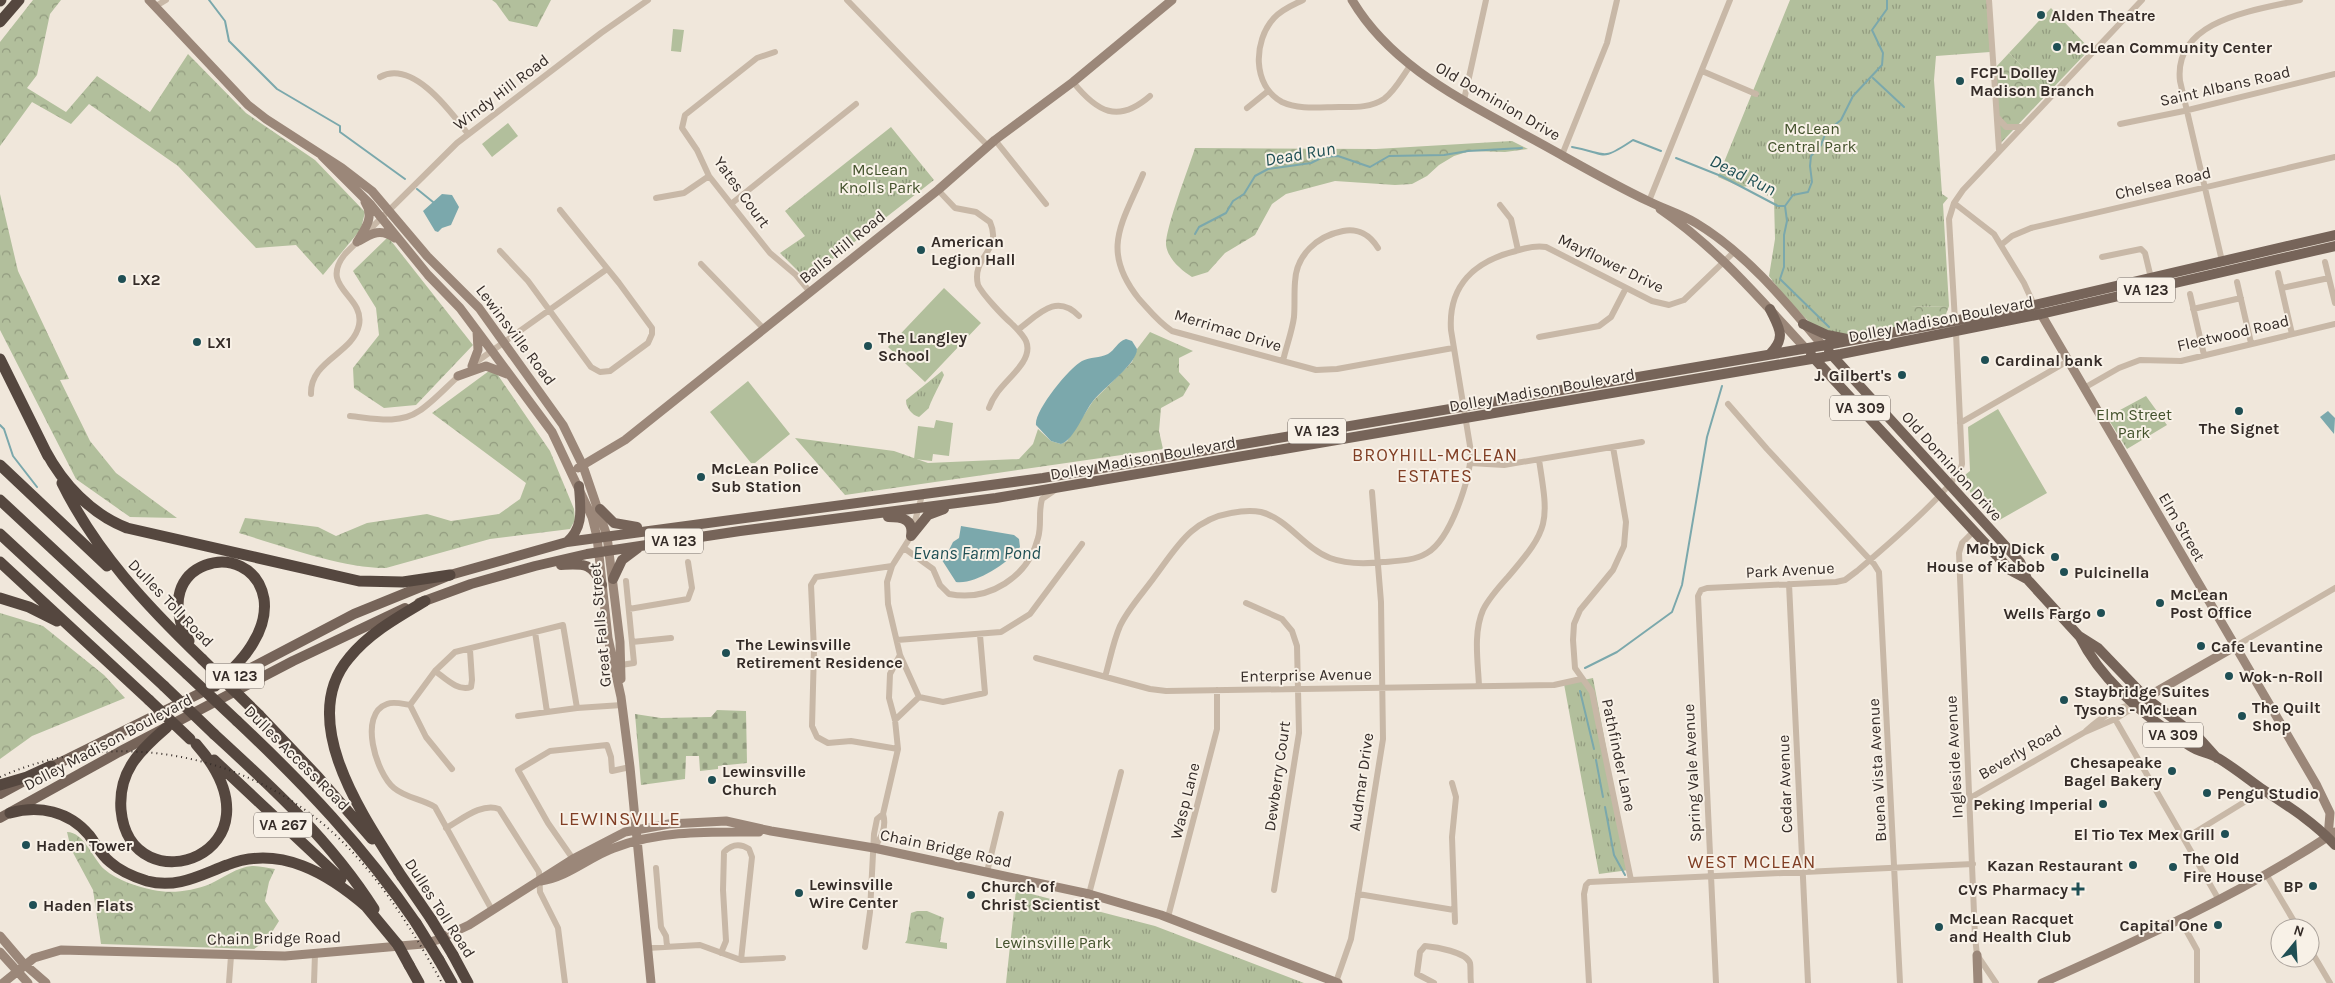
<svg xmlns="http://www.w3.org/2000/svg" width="2335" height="983" viewBox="0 0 2335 983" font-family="Karla,sans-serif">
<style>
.green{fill:#b2bf9c}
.forest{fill:url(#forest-crowns)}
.cemetery{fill:url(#cemetery-stones)}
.park{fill:url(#park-tufts)}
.water{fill:#7ba8ac}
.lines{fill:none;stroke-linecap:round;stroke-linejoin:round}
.stream{stroke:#7ba8ac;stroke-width:2}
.street{stroke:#c8b8a7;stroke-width:6}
.secondary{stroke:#9b8779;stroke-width:9}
.primary{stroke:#766459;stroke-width:10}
.highway{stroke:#55473f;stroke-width:11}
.rail{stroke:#352c28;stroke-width:2;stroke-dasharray:1 4;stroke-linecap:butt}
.highway-bridge{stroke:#55473f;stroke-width:11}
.poi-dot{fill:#1f4f54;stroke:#f8f1e7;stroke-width:2}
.labels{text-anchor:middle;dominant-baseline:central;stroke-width:4;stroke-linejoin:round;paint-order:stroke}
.shield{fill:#f8f1e7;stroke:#706761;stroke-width:1}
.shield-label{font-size:15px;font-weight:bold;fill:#352c28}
.poi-label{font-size:16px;font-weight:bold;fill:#352c28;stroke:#f8f1e7;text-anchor:start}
.street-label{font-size:16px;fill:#352c28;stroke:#f8f1e7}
.park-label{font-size:16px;fill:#43522c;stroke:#f8f1e7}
.water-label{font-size:18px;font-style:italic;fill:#1f4f54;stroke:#f8f1e7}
.neighbourhood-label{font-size:18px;letter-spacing:1px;fill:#803e24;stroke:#f8f1e7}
.quarter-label{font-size:19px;letter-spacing:1px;fill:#803e24;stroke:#f8f1e7}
</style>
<defs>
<pattern id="forest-crowns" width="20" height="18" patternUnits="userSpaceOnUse" patternTransform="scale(1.25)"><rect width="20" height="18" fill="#b2bf9c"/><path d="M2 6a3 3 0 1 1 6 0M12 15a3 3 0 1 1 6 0" fill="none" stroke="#929b7f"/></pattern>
<pattern id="cemetery-stones" width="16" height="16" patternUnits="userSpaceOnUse" patternTransform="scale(1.25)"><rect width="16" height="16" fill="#b2bf9c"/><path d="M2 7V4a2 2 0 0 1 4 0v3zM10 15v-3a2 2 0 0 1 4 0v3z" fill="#929b7f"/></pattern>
<pattern id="park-tufts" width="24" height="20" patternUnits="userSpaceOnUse" patternTransform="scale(1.25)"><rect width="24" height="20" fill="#b2bf9c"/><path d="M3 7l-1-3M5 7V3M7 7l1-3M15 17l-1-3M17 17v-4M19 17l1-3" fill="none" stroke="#929b7f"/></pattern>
</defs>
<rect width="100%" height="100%" fill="#f0e7db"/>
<path class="green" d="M673 29 684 30 681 52 671 51Z
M508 123 518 136 492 157 482 144Z
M944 288 981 323 925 382 888 347Z
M748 381 790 434 755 463H751L710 412Z
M1998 409 2047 493 1996 522 1970 492 1965 475 1970 471 1968 427Z
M936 420 953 423 949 456 933 454 932 461 914 459 918 426 934 428Z"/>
<path class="forest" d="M33 0H61L50 14 37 75 27 88 66 112 97 76 150 112 188 54 246 113 315 160 365 212 361 229 323 275 296 245 256 248 178 166 89 104 71 124 32 102 0 146V42Z
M492 0H551L537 27 509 21 496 3Z
M2009 53 2048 93 1999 145 1996 67Z
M1512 141 1528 149 1505 152 1470 151 1454 156 1439 165 1427 176 1412 184 1395 185 1335 181 1286 194 1272 204 1255 235 1225 253 1208 272 1192 277C1181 270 1168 259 1166 245 1165 229 1189 167 1195 148L1376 149Z
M0 194 18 271 69 379 60 380 90 441 116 473 177 518 130 517 76 479 0 330Z
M388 237 473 345 416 405 384 408 354 388 353 368 379 335 376 308 353 271Z
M1949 306 1945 317 1910 321 1909 307Z
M1150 332 1193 351 1179 358V372L1190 384 1183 396 1161 408 1159 431 1163 449 845 495 795 438 894 451 928 463 1019 459 1033 444 1038 429 1051 441 1061 444 1067 441 1093 401 1132 362 1137 349Z
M493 368 550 451 574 509 575 520 570 529 490 539 386 568C342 568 282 546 239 533L245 518 318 527 336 536 367 523 427 514 451 521 499 514 520 499 526 483 432 413Z
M0 613 43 626 104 675 125 698 32 736 0 759Z
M67 832C84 832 93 859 104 869 118 881 136 886 153 890 171 894 193 891 210 884 223 878 237 867 252 866 259 866 268 868 275 869L269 882 265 901 279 921 267 940 254 949 101 944 93 890 71 849Z
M917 911H927L944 918 940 942 947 943V949L905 943 907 940 911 913Z"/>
<path class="cemetery" d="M717 710 746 711 747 763 718 766V769L700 771 699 756H686L685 779 641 785 635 714 661 718 711 717Z"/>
<path class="park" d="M1790 0H1988L1990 52 1936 56 1934 80 1942 194 1948 198 1943 204 1949 306 1910 307 1916 325 1848 335 1819 332 1784 296 1769 276 1775 239 1774 199 1749 186 1741 187 1718 177Z
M2051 8 2090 49 2048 93 2009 53Z
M891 127 934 180 812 275 803 276 780 253 805 236 785 211Z
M942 371 944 375C941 382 929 405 929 408L919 417C912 415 906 408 906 400Z
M2146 396 2167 425 2127 449 2107 417Z
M1593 678 1629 870 1599 874 1564 684Z
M1016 890 1155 926 1304 983H1006Z"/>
<path class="water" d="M442 194 452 195 459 207 451 225 442 228 438 232 435 231 423 211Z
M1126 339 1132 341 1137 349C1137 364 1103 388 1093 401 1084 412 1074 440 1061 444L1051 441 1036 425C1034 411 1069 368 1082 361 1090 357 1100 358 1108 354 1115 350 1117 342 1126 339Z
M2328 411 2335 418 2334 434 2320 417Z
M961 526 1014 535 1019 539 1020 547C1010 562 975 585 956 582L940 557 948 552 953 542 959 538Z"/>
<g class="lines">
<path class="stream" d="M209 0 225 21 229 41 277 89 340 126V132L405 179
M1873 78 1904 107
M1572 147C1607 153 1599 163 1633 140L1661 151
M1676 158 1721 176 1778 206H1785L1793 195 1808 192 1812 182 1810 166 1811 156 1821 145 1826 132 1841 120 1853 96 1882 65 1883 53 1872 30 1887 9V0
M417 189 433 202
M1785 206 1787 221 1784 235V267L1780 279 1829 327
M1195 234 1199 227 1226 213 1233 201 1244 194 1255 176 1268 169 1311 163 1323 157 1338 156 1370 167 1389 156 1444 155 1468 151 1522 148
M0 425 4 429 13 456 37 487
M1585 668 1617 652 1672 612 1682 585 1707 437 1722 386
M1580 691 1594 749
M1596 760 1603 797
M1605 807 1614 855 1625 875"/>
<path class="street" d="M847 0 988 146
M1303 0C1293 5 1282 9 1274 18 1253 41 1252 86 1282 102 1299 110 1321 107 1339 107 1354 107 1370 108 1384 99 1395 91 1402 77 1410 66
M1989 0 1999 150
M156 6 166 0
M775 52 757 58 685 115 682 128 697 150 709 176 731 204 770 253 796 275 810 292
M1702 71 1756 94
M380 77C413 59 451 112 468 134
M1073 82C1097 112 1118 124 1150 96
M1464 100 1486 0
M1247 108 1268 91
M1997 117 2006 127H2020
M2120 124 2184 111 2335 74
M995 140 1046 204
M1562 155 1607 43 1617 0
M1143 174C1122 224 1100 250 1139 299 1150 311 1158 322 1172 331L1316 370 1337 369 1453 348
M938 190 955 208 976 212 990 222C1003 251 971 256 978 285 983 295 1003 316 1011 323 1023 335 1034 344 1023 362 1012 379 996 388 989 408
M656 198 684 193 709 176
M1649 201 1730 0
M1954 203 1994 234 2024 283 2034 305
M731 204 856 104
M1500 205 1511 219 1518 250
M2001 245 2012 236 2031 228 2335 157
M500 251 528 281 591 367 600 372 610 371 648 343 652 334V328L619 283 560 210
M2102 257 2141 249 2145 253 2151 278
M2222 261 2180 81C2173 19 2257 10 2300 0
M2325 262 2335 303
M701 264 764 329
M2278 273 2292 334
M2237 282 2251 343
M2282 288 2329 278
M2190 294 2204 355
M2193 309 2241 298
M1955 321 1949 219 1954 203 1963 190 2142 0
M1019 329C1039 314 1056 293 1079 316
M1539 337 1599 326 1611 317 1626 288
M1283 361C1286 347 1292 332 1294 317 1295 305 1294 294 1295 282 1296 255 1317 236 1343 231 1358 228 1370 235 1378 248
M472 365 607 269
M2084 388 2119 368 2140 360 2181 361 2335 324
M311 394C310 360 353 354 359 325 365 295 318 288 345 254L457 143 601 33 648 0
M1728 404 1767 449 1874 564 1879 572 1900 983
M350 416C372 418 399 425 419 411 432 403 447 386 460 375
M1960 423 2068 361
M1613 447 1626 522 1624 546 1613 570 1580 610 1574 624 1573 640 1575 668 1592 692 1596 712 1631 880
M1470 463 1504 465 1642 442
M1975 530 1962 543 1959 553 1975 937 1977 955 1996 983
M904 548 933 569 940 585 949 594C989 602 1028 577 1038 538 1042 525 1038 512 1042 499L1055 490
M892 566 816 577 811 585 814 650 812 726 817 737 828 743 851 741 898 749
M1789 584 1808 983
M1246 603 1282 619 1292 631 1297 646 1299 733 1274 890
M629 609 688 599 692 588 688 562
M535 632 547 712
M897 640 1001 632 1030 614 1082 544
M632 642 671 638
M2234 647 2335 588
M1036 658 1150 689 1166 691 1554 685 1581 679
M621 665 634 663 626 581
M435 671C445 678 458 692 471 687L472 680 470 650
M1105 677C1110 660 1113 642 1120 626 1128 609 1142 594 1153 579 1176 549 1190 520 1231 513 1241 511 1251 510 1261 512 1288 519 1304 548 1330 558 1346 564 1365 564 1383 562 1397 561 1414 561 1427 553 1451 539 1470 479 1471 452L1451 330C1448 285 1475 261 1516 251 1525 248 1536 245 1546 247L1652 301 1669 305 1684 300 1735 251
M1479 686C1478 662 1473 633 1483 610 1489 598 1499 587 1508 577 1550 528 1549 523 1539 460
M919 697 943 702 985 693 980 635
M410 705C403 704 394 701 387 704 358 714 376 773 394 788 406 798 422 799 435 807L492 910
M410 705 435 671 455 652 563 625 577 708
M410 705 426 737 452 769
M518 716 577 708 622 705
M2115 719 2219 900
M895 720 919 697 900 655
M2086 731C2099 719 2117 707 2135 704
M1452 783 1456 797 1452 837 1455 922
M1970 798 2085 732 2115 719 2130 710 2135 704
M446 828C461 820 482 802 499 809L539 872 540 892 558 928 565 983
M2184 839 2264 790
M874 848C881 838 887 827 883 814L898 749 895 720 889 698 890 674 900 655 888 604 887 582 892 566 911 536 922 495
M573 859 548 823 518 770 550 751 607 745 611 757 612 771 630 767
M656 868 661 927 666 936 667 946
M987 872 1001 814
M2266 874 2298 928
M1089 894 1121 772
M1358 894 1454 910
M1168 917 1217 729V690
M2181 921 2197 950V983
M865 947 870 912 874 834 877 819 883 814
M647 948 700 945 741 960 783 958
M2310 949 2330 983
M721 953 726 941 723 890 724 852C732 844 740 843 749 849L752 857 741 960
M1336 982 1351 939 1383 739 1381 602 1372 492
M229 983 231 956
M314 983 315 954
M1434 983 1417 974 1420 952 1425 946C1436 947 1466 952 1470 963 1471 969 1470 977 1471 983
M1589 983 1584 894 1586 885 1589 882 1973 864
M1716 983 1698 596 1701 590 1707 588 1836 582 1845 580 1857 571C1877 554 1959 485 1962 464L1956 333"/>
<path class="secondary" d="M149 0 248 105 266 119 342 168 372 191 427 256 479 308 563 425 583 466 607 536 620 642 621 679
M1352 0C1391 66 1461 99 1525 135 1566 157 1606 181 1648 201 1664 209 1681 214 1696 223 1746 253 1786 302 1823 346
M322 156 371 205 428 275 460 308 492 351 552 432 592 517 597 537 608 638 621 697 630 767 651 983
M1660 209C1717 248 1760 299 1806 349
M359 241C372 233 381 228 395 238
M357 242C365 229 375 217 365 202
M2041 314 2316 784 2330 813 2328 837
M472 366 478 350 477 331
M458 376 486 366 507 374
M578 468 625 440 938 190 995 140 1073 82 1172 0
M2135 704 2234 647
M541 881C568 877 589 857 614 848 659 830 711 832 759 832
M0 936 23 963 46 983
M0 952 28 983
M1977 955 1978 983
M3 983 34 958 61 950 285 956 423 944 437 940 469 925 573 859 625 832 669 824 726 821 771 831 874 848 1089 894 1161 915 1338 983
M2042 983C2143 938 2243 893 2335 832"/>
<path class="primary" d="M1770 309C1779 328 1787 337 1770 354
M1803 324 1827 335 1847 339
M1829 352 2020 562 2027 579
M1811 355 2010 570 2027 579 2079 636 2098 648 2146 698 2199 738 2217 758
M600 509 614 523 637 527
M888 517C902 517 914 519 911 536
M911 536 928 515 944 509
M567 542C585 526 580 507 579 486
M561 565C583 564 592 562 602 585
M613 579 622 560 638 548
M419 603 471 584 535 566 587 554 740 531 996 498 1841 354 2041 314 2335 246
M2080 637C2102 682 2148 719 2190 746 2199 752 2209 753 2218 758 2233 767 2248 779 2262 789 2288 806 2314 822 2335 845
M45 770 247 670 354 614 450 575 567 542 1043 478 1832 344 2017 309 2335 235
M0 794 24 781
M0 818 119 752 293 661 405 608"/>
<path class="highway" d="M0 1 1 0
M0 22 19 0
M0 359 48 456
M45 450C63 484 91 514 127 528L359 581 403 582 450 575
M0 465 107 566
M62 483C96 552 147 606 202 659
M0 500 187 674
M0 534 164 686
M0 562 149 700
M0 598 29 607 57 621
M189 641C144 561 252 533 264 599 266 614 261 630 253 643 244 659 229 672 215 686
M259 715 318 777 372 839
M237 721C304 784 364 847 416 923
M166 728C139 751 118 772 121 810 130 909 293 854 196 744
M214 734C273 788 331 841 374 909
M214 760 341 879
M0 785 27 777 51 766
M10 813C39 805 69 811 89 835 96 844 101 855 110 862 120 871 134 877 147 881 177 889 200 875 227 865 280 844 329 874 368 908
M398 871 431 919
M402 877C366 820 295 722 349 658 369 633 398 617 425 601
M364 904 398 945
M453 955 468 983
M439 960 452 983
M409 965 419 983"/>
<path class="rail" d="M0 777C109 728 242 751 330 830 376 871 412 929 442 983"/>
<path class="highway-bridge" d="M202 659 259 715
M187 674 237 721
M164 686 214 734
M149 700 190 739
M431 919 453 955
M416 923 439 960
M398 945 409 965"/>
</g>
<g class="poi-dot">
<circle cx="2041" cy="15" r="5"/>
<circle cx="2057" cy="47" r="5"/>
<circle cx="1960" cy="81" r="5"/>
<circle cx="921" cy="250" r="5"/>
<circle cx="122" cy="279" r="5"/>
<circle cx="197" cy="342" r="5"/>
<circle cx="868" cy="346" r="5"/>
<circle cx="1985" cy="360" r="5"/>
<circle cx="1902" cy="375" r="5"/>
<circle cx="2239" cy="411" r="5"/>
<circle cx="701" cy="477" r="5"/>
<circle cx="2055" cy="557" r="5"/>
<circle cx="2064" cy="572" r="5"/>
<circle cx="2160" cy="603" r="5"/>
<circle cx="2101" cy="613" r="5"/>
<circle cx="2201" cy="646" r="5"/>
<circle cx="726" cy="653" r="5"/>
<circle cx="2229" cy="676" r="5"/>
<circle cx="2064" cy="700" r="5"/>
<circle cx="2242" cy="716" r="5"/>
<circle cx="2172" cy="771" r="5"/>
<circle cx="712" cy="780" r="5"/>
<circle cx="2207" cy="793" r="5"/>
<circle cx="2103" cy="804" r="5"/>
<circle cx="2225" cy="834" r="5"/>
<circle cx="26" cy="845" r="5"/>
<circle cx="2133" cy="865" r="5"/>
<circle cx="2173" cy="867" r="5"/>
<circle cx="2313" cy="886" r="5"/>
<path d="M2075.5 881.5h5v5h5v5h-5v5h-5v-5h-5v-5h5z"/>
<circle cx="799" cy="893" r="5"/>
<circle cx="971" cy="895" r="5"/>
<circle cx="33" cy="905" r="5"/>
<circle cx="2218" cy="925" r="5"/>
<circle cx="1939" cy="927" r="5"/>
</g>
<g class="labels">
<g class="shield">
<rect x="2117" y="277.5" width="58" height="25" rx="4"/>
<rect x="1830" y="395.5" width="60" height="25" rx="4"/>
<rect x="1288" y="418.5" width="58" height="25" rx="4"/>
<rect x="645" y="528.5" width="58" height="25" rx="4"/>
<rect x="206" y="663.5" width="58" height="25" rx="4"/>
<rect x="2143" y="722.5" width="60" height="25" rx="4"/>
<rect x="254" y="812.5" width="58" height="25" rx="4"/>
</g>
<g class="shield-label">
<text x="2146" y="290">VA 123</text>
<text x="1860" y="408">VA 309</text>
<text x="1317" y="431">VA 123</text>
<text x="674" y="541">VA 123</text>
<text x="235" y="676">VA 123</text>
<text x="2173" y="735">VA 309</text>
<text x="283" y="825">VA 267</text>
</g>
<g class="poi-label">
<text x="2051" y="15">Alden Theatre</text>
<text x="2067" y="47">McLean Community Center</text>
<text x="1970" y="72">FCPL Dolley<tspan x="1970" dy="18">Madison Branch</tspan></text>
<text x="931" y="241">American<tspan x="931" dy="18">Legion Hall</tspan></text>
<text x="132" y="279">LX2</text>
<text x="878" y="337">The Langley<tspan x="878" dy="18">School</tspan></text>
<text x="207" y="342">LX1</text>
<text x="1995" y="360">Cardinal bank</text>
<text x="1892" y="375" text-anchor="end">J. Gilbert's</text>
<text x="2239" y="428" text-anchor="middle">The Signet</text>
<text x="711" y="468">McLean Police<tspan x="711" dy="18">Sub Station</tspan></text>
<text x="2045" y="548" text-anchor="end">Moby Dick<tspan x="2045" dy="18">House of Kabob</tspan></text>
<text x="2074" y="572">Pulcinella</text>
<text x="2170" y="594">McLean<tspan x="2170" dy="18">Post Office</tspan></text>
<text x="2091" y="613" text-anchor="end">Wells Fargo</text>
<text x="736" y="644">The Lewinsville<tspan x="736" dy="18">Retirement Residence</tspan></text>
<text x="2211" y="646">Cafe Levantine</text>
<text x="2239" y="676">Wok-n-Roll</text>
<text x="2074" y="691">Staybridge Suites<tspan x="2074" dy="18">Tysons - McLean</tspan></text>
<text x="2252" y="707">The Quilt<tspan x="2252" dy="18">Shop</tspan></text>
<text x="2162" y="762" text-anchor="end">Chesapeake<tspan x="2162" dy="18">Bagel Bakery</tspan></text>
<text x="722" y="771">Lewinsville<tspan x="722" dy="18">Church</tspan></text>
<text x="2217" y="793">Pengu Studio</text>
<text x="2093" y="804" text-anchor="end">Peking Imperial</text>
<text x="2215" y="834" text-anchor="end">El Tio Tex Mex Grill</text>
<text x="36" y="845">Haden Tower</text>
<text x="2183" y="858">The Old<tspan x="2183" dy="18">Fire House</tspan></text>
<text x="2123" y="865" text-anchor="end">Kazan Restaurant</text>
<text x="809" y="884">Lewinsville<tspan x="809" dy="18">Wire Center</tspan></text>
<text x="981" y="886">Church of<tspan x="981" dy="18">Christ Scientist</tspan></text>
<text x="2303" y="886" text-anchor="end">BP</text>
<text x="2068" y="889" text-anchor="end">CVS Pharmacy</text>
<text x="43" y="905">Haden Flats</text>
<text x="1949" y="918">McLean Racquet<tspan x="1949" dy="18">and Health Club</tspan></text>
<text x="2208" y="925" text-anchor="end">Capital One</text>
</g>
<g class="street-label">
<text transform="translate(2225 86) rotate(-13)">Saint Albans Road</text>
<text transform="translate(501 92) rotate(-37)">Windy Hill Road</text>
<text transform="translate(1498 101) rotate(30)">Old Dominion Drive</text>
<text transform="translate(2163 183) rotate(-13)">Chelsea Road</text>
<text transform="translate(742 192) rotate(54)">Yates Court</text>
<text transform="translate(842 247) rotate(-39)">Balls Hill Road</text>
<text transform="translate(1611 263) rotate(26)">Mayflower Drive</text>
<text transform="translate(1941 319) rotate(-11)">Dolley Madison Boulevard</text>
<text transform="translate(1228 330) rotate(17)">Merrimac Drive</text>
<text transform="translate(2233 333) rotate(-13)">Fleetwood Road</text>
<text transform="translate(516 335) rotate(53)">Lewinsville Road</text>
<text transform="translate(1542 390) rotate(-10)">Dolley Madison Boulevard</text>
<text transform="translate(1143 458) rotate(-10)">Dolley Madison Boulevard</text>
<text transform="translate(1952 466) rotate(48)">Old Dominion Drive</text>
<text transform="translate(2182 527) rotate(60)">Elm Street</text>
<text transform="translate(1790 570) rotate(-3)">Park Avenue</text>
<text transform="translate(171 603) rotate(46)">Dulles Toll Road</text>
<text transform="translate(600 625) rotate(-95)">Great Falls Street</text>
<text transform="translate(1306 675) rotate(-1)">Enterprise Avenue</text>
<text transform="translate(108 742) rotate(-28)">Dolley Madison Boulevard</text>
<text transform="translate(2020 752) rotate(-30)">Beverly Road</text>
<text transform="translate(1619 755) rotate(78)">Pathfinder Lane</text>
<text transform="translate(1954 757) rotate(-93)">Ingleside Avenue</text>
<text transform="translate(297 758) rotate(45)">Dulles Access Road</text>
<text transform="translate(1877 770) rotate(-93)">Buena Vista Avenue</text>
<text transform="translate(1692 773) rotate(-93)">Spring Vale Avenue</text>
<text transform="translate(1277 776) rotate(-82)">Dewberry Court</text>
<text transform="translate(1361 782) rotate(-82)">Audmar Drive</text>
<text transform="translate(1785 784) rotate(-92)">Cedar Avenue</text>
<text transform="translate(1185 801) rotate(-76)">Wasp Lane</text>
<text transform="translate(946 848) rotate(12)">Chain Bridge Road</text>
<text transform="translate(440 908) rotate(57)">Dulles Toll Road</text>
<text transform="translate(274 938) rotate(-1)">Chain Bridge Road</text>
</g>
<g class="park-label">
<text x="1812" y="128">McLean<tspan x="1812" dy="18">Central Park</tspan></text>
<text x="880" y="169">McLean<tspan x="880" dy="18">Knolls Park</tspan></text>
<text x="2134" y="414">Elm Street<tspan x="2134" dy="18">Park</tspan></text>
<text x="1053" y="942">Lewinsville Park</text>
</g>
<g class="water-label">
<text transform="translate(1300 154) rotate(-10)">Dead Run</text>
<text transform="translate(1743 175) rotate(26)">Dead Run</text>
<text x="977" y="553">Evans Farm Pond</text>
</g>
<g class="neighbourhood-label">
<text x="1435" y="455">BROYHILL-MCLEAN<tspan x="1435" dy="21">ESTATES</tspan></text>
<text x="1752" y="862">WEST MCLEAN</text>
</g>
<g class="quarter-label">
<text x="620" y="819">LEWINSVILLE</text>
</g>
</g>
<g transform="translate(2295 943) rotate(18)"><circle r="24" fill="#f8f1e7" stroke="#aaa29b"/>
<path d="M0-4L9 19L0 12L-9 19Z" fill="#1f4f54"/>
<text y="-8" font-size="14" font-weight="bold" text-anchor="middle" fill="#352c28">N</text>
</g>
</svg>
